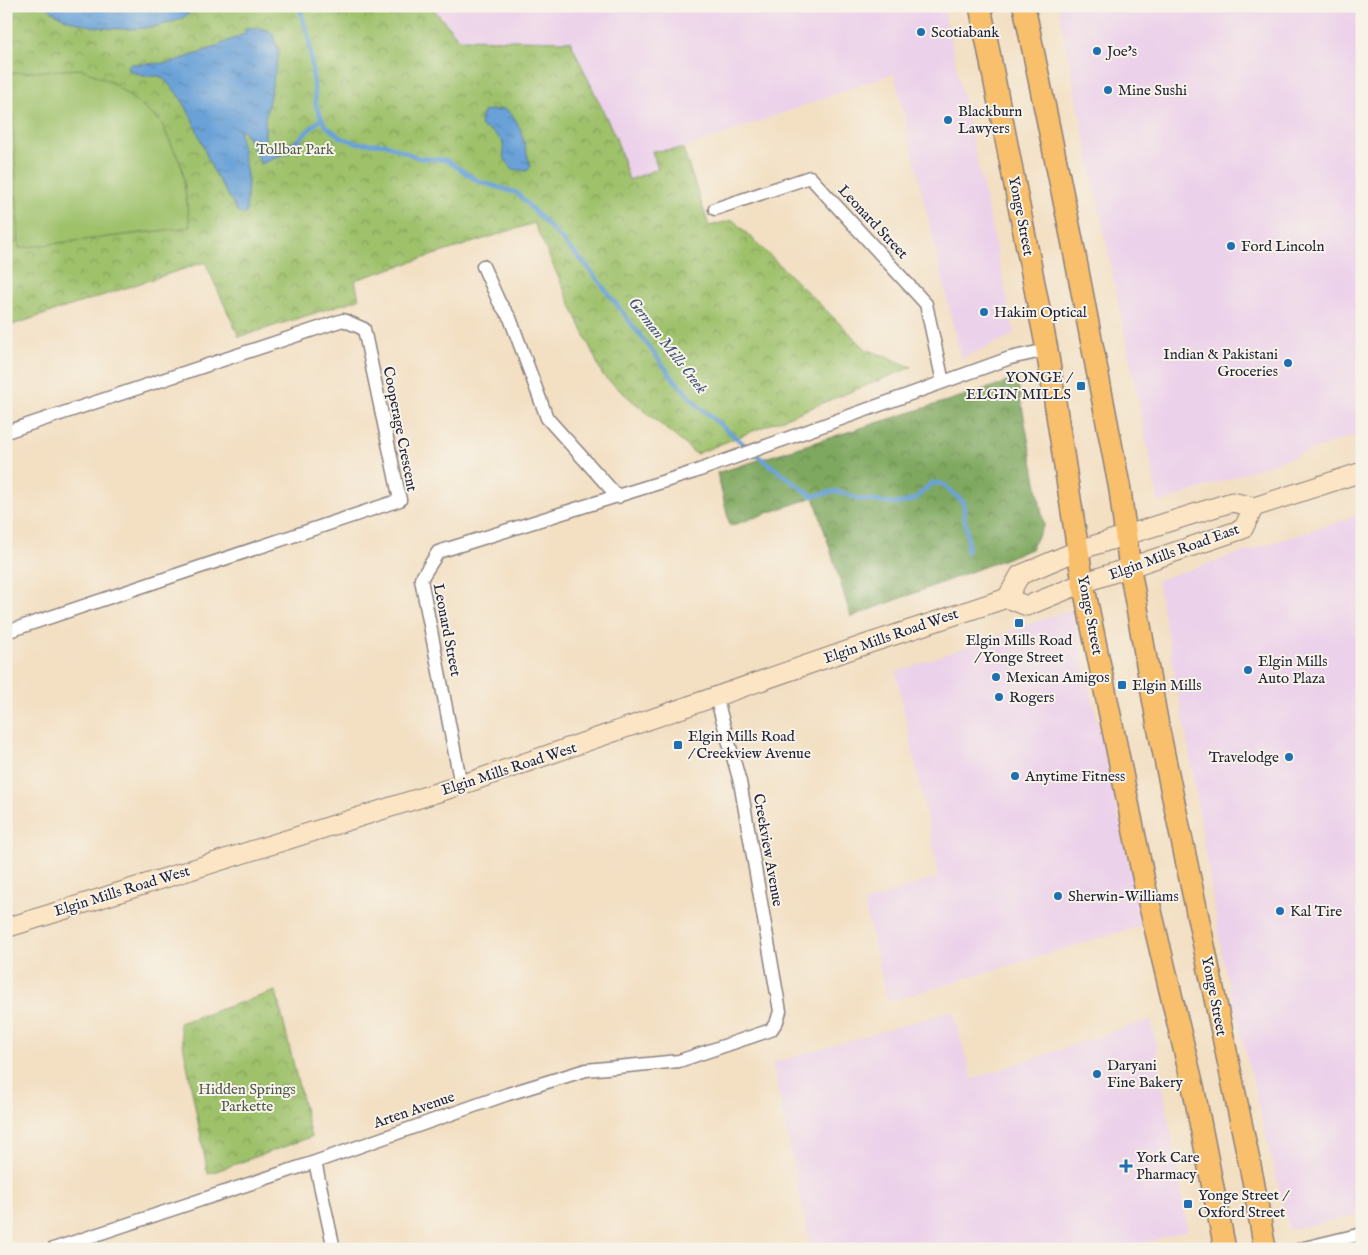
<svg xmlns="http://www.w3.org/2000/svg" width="1368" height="1255" viewBox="0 0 1368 1255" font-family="'IM FELL English',serif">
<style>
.built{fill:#ecd1ea}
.forest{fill:url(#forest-crowns);stroke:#50644c}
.park{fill:url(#park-crowns);stroke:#607252}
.garden{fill:#9ec16a;stroke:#607252}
.water{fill:url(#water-ripples);stroke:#46628a}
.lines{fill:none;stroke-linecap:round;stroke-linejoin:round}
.stream{stroke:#6aa2d8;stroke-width:4.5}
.minor-casing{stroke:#8a807e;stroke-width:15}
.secondary-casing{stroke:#8a807e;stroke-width:21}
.primary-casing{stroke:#8a807e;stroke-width:24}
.minor{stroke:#fff;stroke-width:12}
.secondary{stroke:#fce5c4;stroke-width:19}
.primary{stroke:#f8bf6c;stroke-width:21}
.poi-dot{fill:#1f6fb2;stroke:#f7f3e8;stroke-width:2}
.labels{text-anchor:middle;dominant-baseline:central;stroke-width:4;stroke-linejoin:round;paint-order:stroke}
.poi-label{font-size:15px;fill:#22223b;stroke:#f7f3e8;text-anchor:start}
.park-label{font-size:15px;fill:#4d5a4b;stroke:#f7f3e8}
.street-label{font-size:15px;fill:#22223b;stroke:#f7f3e8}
.water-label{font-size:16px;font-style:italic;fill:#3f557a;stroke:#f7f3e8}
</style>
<defs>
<pattern id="forest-crowns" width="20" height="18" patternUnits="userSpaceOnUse" patternTransform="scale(1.25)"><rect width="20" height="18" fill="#7ea75e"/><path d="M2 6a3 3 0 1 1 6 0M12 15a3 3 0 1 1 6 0" fill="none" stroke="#67884f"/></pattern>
<pattern id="park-crowns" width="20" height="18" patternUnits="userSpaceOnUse" patternTransform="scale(1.25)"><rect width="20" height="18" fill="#9ec16a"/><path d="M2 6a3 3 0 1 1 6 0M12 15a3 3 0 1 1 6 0" fill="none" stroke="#809c58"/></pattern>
<pattern id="water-ripples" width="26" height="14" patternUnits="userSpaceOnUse" patternTransform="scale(1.25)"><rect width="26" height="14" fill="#6aa2d8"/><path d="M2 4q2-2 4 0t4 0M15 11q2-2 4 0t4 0" fill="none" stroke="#5784b0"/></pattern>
</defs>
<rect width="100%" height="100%" fill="#f7f3e8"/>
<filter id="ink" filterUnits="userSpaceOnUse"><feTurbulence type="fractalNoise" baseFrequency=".02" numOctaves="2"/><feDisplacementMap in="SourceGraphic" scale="10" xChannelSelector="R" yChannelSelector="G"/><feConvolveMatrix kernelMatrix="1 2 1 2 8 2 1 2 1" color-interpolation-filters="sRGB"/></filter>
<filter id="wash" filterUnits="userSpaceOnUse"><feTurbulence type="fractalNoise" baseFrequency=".0096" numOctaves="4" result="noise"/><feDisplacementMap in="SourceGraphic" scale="20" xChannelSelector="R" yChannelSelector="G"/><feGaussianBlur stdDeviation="1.12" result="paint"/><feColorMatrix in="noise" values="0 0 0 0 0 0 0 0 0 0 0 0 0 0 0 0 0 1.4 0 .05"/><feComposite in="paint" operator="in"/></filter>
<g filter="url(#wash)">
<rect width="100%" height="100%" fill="#f3dfc2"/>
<path class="built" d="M431 6H943L1015 334 961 359 894 73 683 149 653 151 659 169 629 180 616 138 570 41 458 39Z
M1058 6H1362V433L1159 503Z
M1362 514V1214L1289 1230 1223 961 1187 739 1157 580Z
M1072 609 1143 925 888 1002 864 903 939 876 896 672Z
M952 1011 973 1079 1151 1019 1188 1230 1124 1249H811L772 1063Z"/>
<path class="forest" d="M1017 379 1044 525 1031 549 851 617 814 497 730 526 717 473Z"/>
<path class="park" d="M6 6H431L459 39 570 41 616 138 629 180 658 169 652 151 683 149 709 226 733 220 866 349 912 367 696 454 603 376 534 223 355 280 359 299 239 337 205 262 6 327Z
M276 991 311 1137 208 1174 179 1023Z"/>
<path class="garden" d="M82 69 113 83 161 122 182 167 190 227 19 248 11 73Z"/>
<path class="water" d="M47 6H197C175 38 70 35 47 6Z
M248 27 268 30 273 35 279 52 265 120V142C275 154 289 143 300 138L302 147 261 164 245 133 241 129 239 130 248 181 246 214H239C231 199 221 185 213 170 197 136 192 102 160 76H144L127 69 129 65 133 64 170 63 208 50 246 33 244 29Z
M503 109C522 115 524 149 531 166L527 171 512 169 504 157 503 142 493 132 481 126 480 119 484 111Z"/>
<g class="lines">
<path class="stream" d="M299 6 309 39 316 106 325 125 340 137 357 143 385 144 419 158 446 160 478 181 517 193 587 266 673 378 698 406 758 456 812 496 837 491 859 499 895 504 914 500 932 483 943 484 964 503C962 520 971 534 967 552
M300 138 321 119"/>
</g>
</g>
<g filter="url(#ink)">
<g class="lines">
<defs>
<path id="minor" d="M715 209 810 177 926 304 943 382
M483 266 499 302 510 318 547 418 618 497
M6 432 343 320 364 329 400 500 6 632
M461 785 421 579 438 552 694 472 1010 358 1047 350
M315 1162 334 1249
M53 1249 315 1162 508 1094 586 1070 679 1061 771 1030 777 1021 780 1011 740 782 716 697
M1300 1249 1362 1234"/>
<path id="secondary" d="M1007 598 1027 606 1083 583 1243 529 1254 507
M6 928 461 785 867 644 1007 598 1020 575 1079 550 1232 502 1254 507 1362 472"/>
<path id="primary" d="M980 6 1047 350 1083 583 1145 886 1193 1086 1225 1249
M1024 6 1072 240 1120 490 1130 569 1158 726 1253 1180 1265 1249"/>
</defs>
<use href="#minor" class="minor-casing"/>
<use href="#secondary" class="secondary-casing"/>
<use href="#primary" class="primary-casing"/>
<use href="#minor" class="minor"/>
<use href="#secondary" class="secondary"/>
<use href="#primary" class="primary"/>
</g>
</g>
<g class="poi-dot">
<circle cx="921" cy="32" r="5"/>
<circle cx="1097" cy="51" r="5"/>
<circle cx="1108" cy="90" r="5"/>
<circle cx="948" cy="120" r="5"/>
<circle cx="1231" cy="246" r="5"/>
<circle cx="984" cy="312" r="5"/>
<circle cx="1288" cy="363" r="5"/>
<rect x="1076" y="381" width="10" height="10" rx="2.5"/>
<rect x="1014" y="618" width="10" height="10" rx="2.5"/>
<circle cx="1248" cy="670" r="5"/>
<circle cx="996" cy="677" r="5"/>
<rect x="1117" y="680" width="10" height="10" rx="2.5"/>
<circle cx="999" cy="697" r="5"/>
<rect x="673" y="740" width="10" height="10" rx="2.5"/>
<circle cx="1289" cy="757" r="5"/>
<circle cx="1015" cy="776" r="5"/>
<circle cx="1058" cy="896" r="5"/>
<circle cx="1280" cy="911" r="5"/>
<circle cx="1097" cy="1074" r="5"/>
<path d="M1123.5 1158.5h5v5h5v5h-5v5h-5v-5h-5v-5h5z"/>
<rect x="1183" y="1199" width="10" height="10" rx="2.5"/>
</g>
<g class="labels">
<g class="poi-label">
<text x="931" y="32">Scotiabank</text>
<text x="1107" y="51">Joe's</text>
<text x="1118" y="90">Mine Sushi</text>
<text x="958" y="111">Blackburn<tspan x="958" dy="17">Lawyers</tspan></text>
<text x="1241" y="246">Ford Lincoln</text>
<text x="994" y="312">Hakim Optical</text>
<text x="1278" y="354" text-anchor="end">Indian &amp; Pakistani<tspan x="1278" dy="17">Groceries</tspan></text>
<text x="1071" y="377" text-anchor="end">YONGE /<tspan x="1071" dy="17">ELGIN MILLS</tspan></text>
<text x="1019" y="640" text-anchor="middle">Elgin Mills Road<tspan x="1019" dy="17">/ Yonge Street</tspan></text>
<text x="1258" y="661">Elgin Mills<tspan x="1258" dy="17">Auto Plaza</tspan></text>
<text x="1006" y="677">Mexican Amigos</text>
<text x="1132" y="685">Elgin Mills</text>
<text x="1009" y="697">Rogers</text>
<text x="688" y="736">Elgin Mills Road<tspan x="688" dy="17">/ Creekview Avenue</tspan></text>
<text x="1279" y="757" text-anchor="end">Travelodge</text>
<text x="1025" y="776">Anytime Fitness</text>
<text x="1068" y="896">Sherwin-Williams</text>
<text x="1290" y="911">Kal Tire</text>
<text x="1107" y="1065">Daryani<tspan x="1107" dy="17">Fine Bakery</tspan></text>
<text x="1136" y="1157">York Care<tspan x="1136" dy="17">Pharmacy</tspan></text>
<text x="1198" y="1195">Yonge Street /<tspan x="1198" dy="17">Oxford Street</tspan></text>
</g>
<g class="park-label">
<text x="295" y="149">Tollbar Park</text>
<text x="247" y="1089">Hidden Springs<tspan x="247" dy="17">Parkette</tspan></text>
</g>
<g class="street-label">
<text transform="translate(1021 216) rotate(79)">Yonge Street</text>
<text transform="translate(873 222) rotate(47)">Leonard Street</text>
<text transform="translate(400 429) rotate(79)">Cooperage Crescent</text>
<text transform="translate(1174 552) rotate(-20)">Elgin Mills Road East</text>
<text transform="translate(1090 615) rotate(79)">Yonge Street</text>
<text transform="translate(447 630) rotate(79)">Leonard Street</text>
<text transform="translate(891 636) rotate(-19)">Elgin Mills Road West</text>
<text transform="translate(509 769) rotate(-18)">Elgin Mills Road West</text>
<text transform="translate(768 850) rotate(80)">Creekview Avenue</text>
<text transform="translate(122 891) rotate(-17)">Elgin Mills Road West</text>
<text transform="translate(1214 996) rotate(79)">Yonge Street</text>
<text transform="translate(414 1110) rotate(-19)">Arten Avenue</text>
</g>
<g class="water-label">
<text transform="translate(667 346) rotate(52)">German Mills Creek</text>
</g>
</g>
<rect width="1368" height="1255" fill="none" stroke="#f7f3e8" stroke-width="25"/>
</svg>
